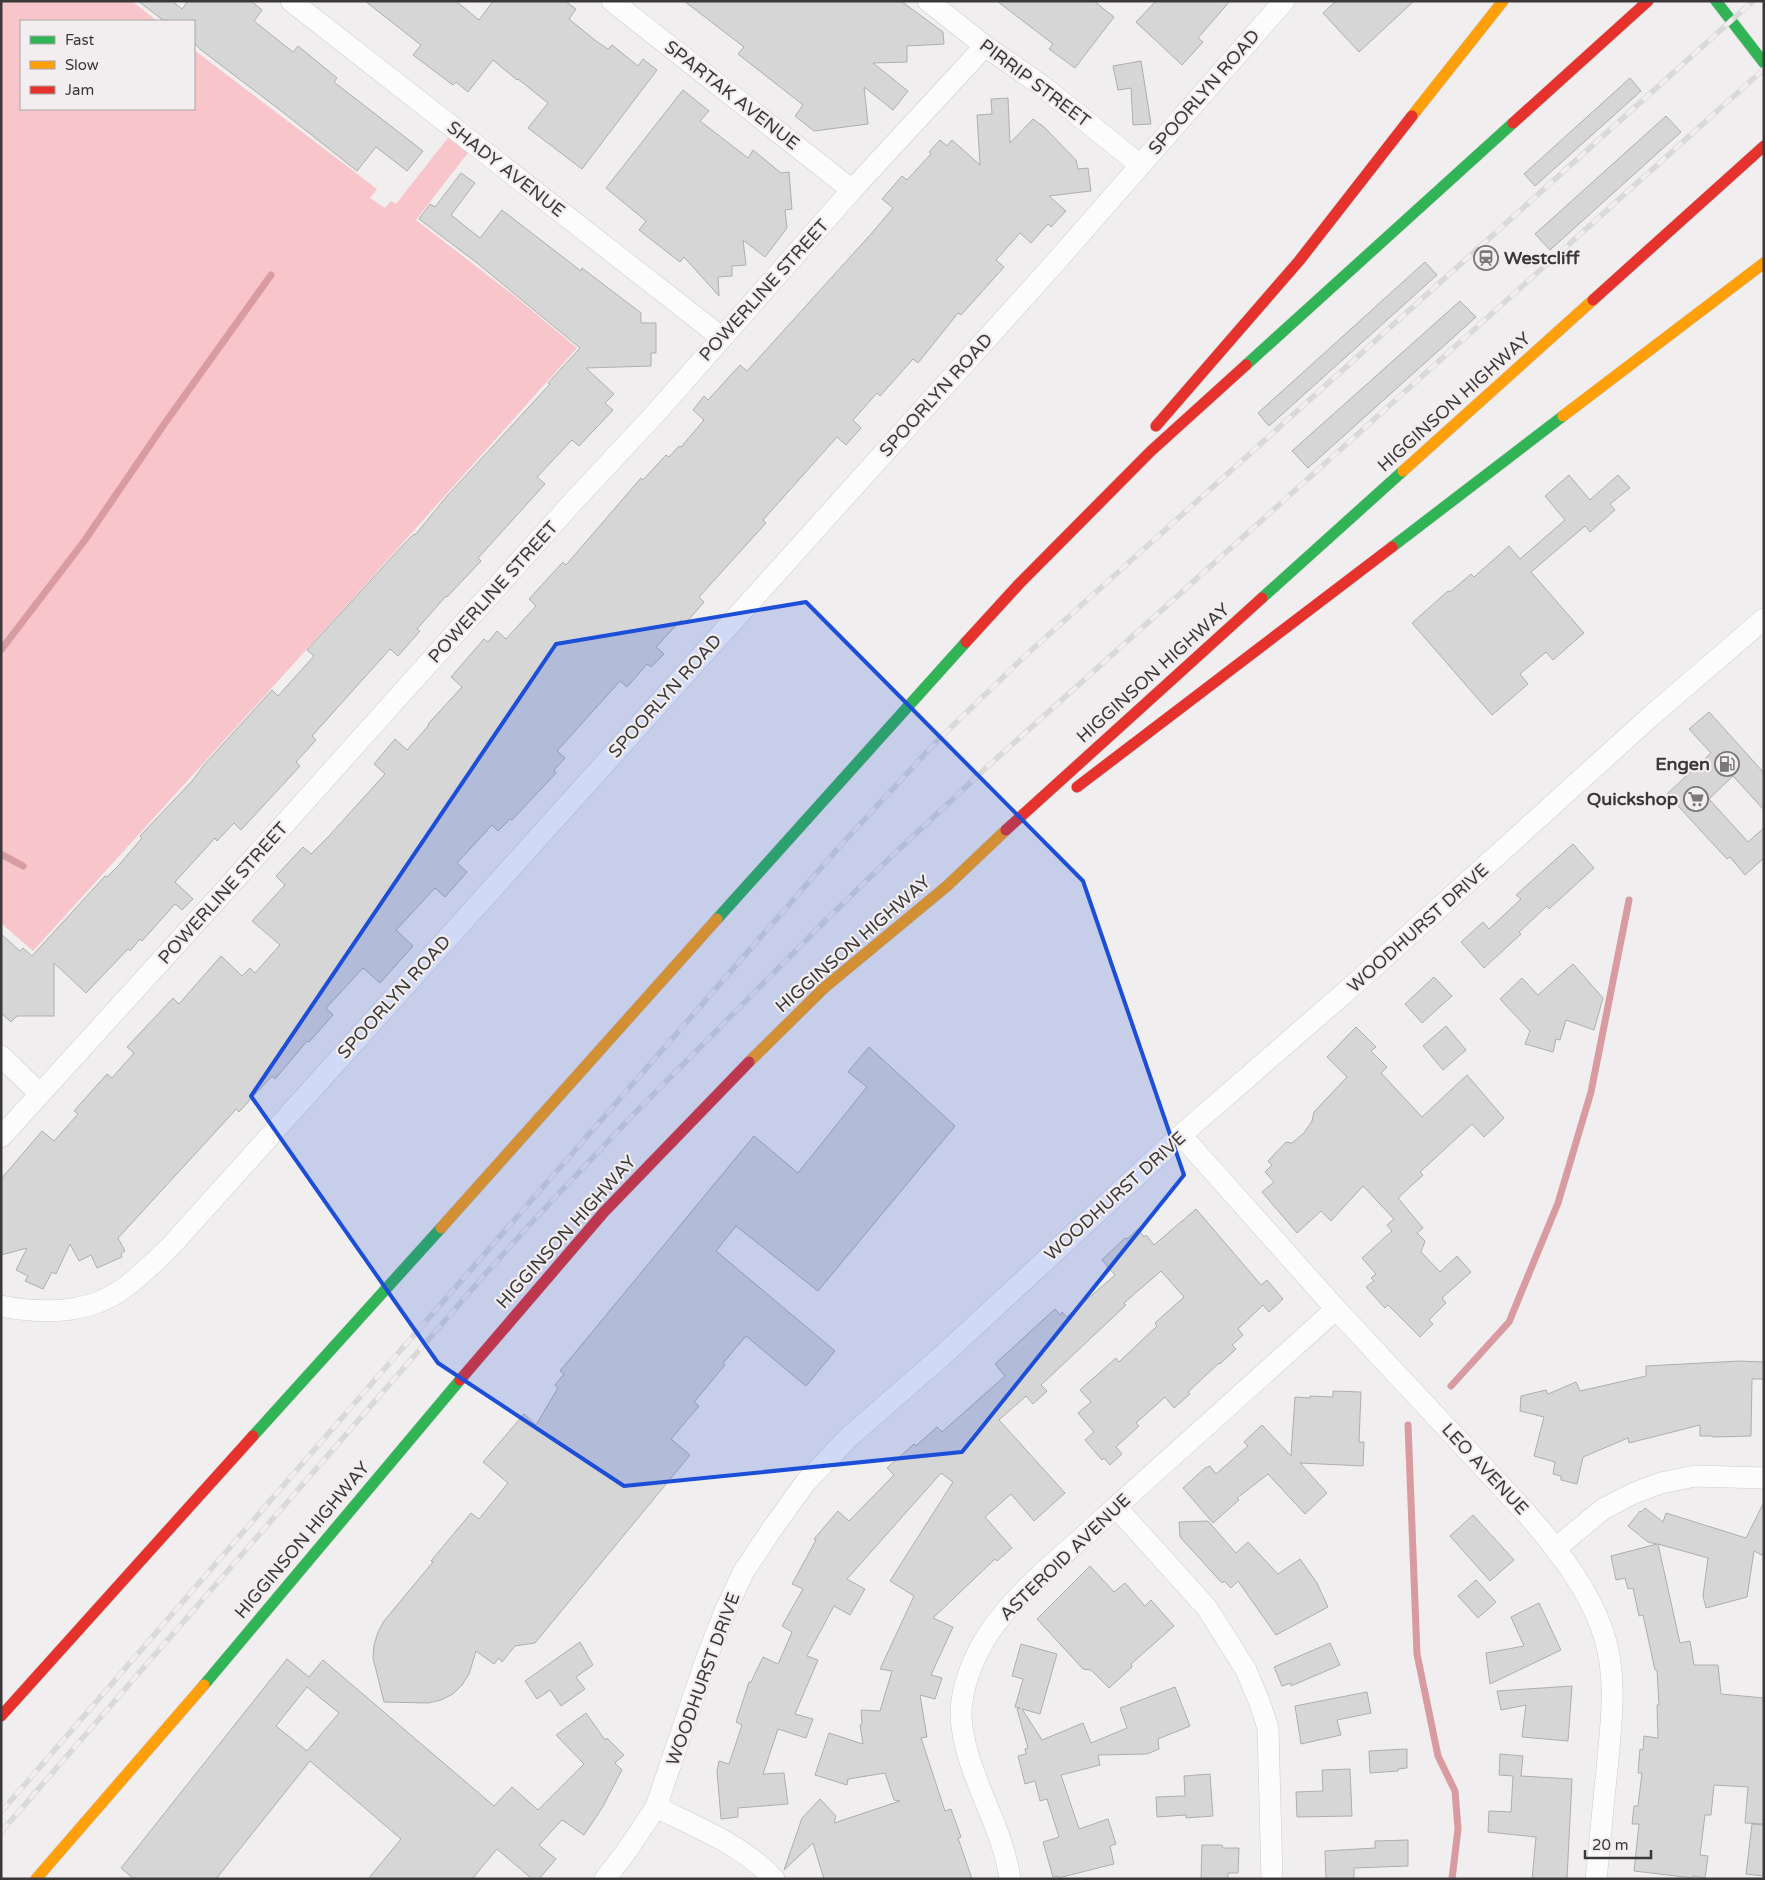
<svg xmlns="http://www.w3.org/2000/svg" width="1765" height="1880" viewBox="0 0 1765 1880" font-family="'Varela Round',sans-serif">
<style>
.green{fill:#f8c5ca}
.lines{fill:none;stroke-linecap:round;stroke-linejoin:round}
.stream{stroke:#d89ba1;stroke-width:7}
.building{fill:#d7d6d7;stroke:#afaeaf;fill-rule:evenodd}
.street-casing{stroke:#cdcbcc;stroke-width:22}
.fast-casing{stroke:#cdcbcc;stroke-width:12}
.slow-casing{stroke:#cdcbcc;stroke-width:12}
.jam-casing{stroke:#cdcbcc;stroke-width:12}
.street{stroke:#fdfcfd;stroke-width:21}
.fast{stroke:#30b455;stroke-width:11}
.slow{stroke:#ff9f0a;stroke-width:11}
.jam{stroke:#e5322d;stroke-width:11}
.rail-casing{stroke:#dad9d9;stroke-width:5.5}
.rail{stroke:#f2edee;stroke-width:4;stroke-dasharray:11;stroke-linecap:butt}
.marked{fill:#1d4ed8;fill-opacity:0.2;stroke:#1d4ed8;stroke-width:4;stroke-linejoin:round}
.labels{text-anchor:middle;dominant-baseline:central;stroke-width:4.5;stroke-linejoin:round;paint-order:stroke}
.street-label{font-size:18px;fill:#3a3838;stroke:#f2edee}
.poi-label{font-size:18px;font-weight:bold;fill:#3a3838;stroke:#f2edee;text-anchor:end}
</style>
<rect width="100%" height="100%" fill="#f1eeef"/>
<path class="green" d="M1 1H132L157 21H21V109H194V50L377 189 370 198 385 208 391 201 396 204 454 130 474 145 416 220 512 294 577 348 375 574 33 951 1 923Z"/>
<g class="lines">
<path class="stream" d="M1 650 85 540 165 423 271 275
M1 854 23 866
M1451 1386 1509 1322 1558 1203 1591 1092 1629 900
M1408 1425 1417 1654 1438 1756 1455 1791 1458 1829 1452 1879"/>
</g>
<path class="building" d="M138 1H172L182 9 188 1H251L262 10 254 21 293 52 298 46 337 78 334 82 423 151 407 171 376 147 357 171 280 110 201 50 194 43V21H164Z
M365 1H456L479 20 493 1H565L576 9 569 19 596 41 608 49 612 45 638 66 643 59 657 70 582 169 528 128 548 103 518 79 517 80 493 60 468 92 456 82 453 85 413 55 421 45Z
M684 1H901L943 32 944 44 907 46V62L873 63 908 91 893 110 864 87 868 124 814 131 795 116 803 105 738 54 744 47Z
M997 1H1094L1114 17 1075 68 1049 49 1053 44Z
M1156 1H1230L1198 38 1203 42 1182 65 1136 22Z
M1336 1H1414L1359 52 1323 13Z
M1141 61 1151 124 1133 125 1131 88 1118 90 1113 66Z
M1630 78 1641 91 1535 186 1524 174Z
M683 90 709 111 700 121 748 158 753 150 781 173 789 172 792 209 785 210 787 228 765 257 743 240 746 265 732 266V276L718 277 719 296 684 257 680 262 639 230 646 221 606 188Z
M1008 98 1010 143 1033 119 1044 127 1076 160 1078 169 1088 168 1091 191 1049 196 1066 211 1051 227 1048 224 1031 243 1020 233 996 260 1004 267 961 315 958 313 918 363 913 359 880 396 877 393 853 420 861 428 846 445 837 437 763 520 766 523 756 534 699 597 704 602 685 624 681 620 656 647 664 654 651 667 647 664 627 687 620 681 557 751 565 758 554 770 556 773 512 820 510 819 498 831 492 825 457 863 467 872 445 897 435 888 396 930 413 946 380 983 363 968 326 1008 333 1015 309 1042 307 1041 275 1079 272 1076 239 1112 236 1109 229 1117 118 1238 125 1251 121 1254 122 1257 97 1268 91 1255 79 1261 70 1244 56 1274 52 1272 43 1289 25 1281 28 1276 16 1270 27 1248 1 1255V1179L42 1131 54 1141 78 1114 74 1111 107 1074 112 1078 134 1053 127 1047 173 998 179 1004 221 956 242 976 250 968 255 973 280 945 252 921 285 885 276 876 303 847 311 854 329 836 385 774 374 764 395 739 407 750 429 725 428 724 462 687 451 677 484 639 488 642 497 631 506 639 536 606 529 599 563 562 566 565 641 478 643 480 666 455 669 457 679 446 681 447 704 420 693 410 704 396 708 400 740 365 747 371 871 234 893 208 882 199 902 176 907 180 931 154 929 152 940 140 947 146 952 140 980 165 977 115 992 114 991 99Z
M1666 116 1681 132 1550 250 1535 234Z
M461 173 475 183 451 215 480 238 502 210 581 271 582 268 641 313V323H656V353H651V366L586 368 614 394 605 403 613 410 579 446 572 440 537 477 545 484 478 558 481 561 447 597 446 596 417 629 420 631 398 656 390 649 312 736 316 740 296 762 300 766 241 830 234 823 217 841 215 838 175 882 193 899 182 910 175 904 142 941 140 939 130 951 128 949 86 993 54 963V1016H17L11 1022 1 1013V934L20 951 23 948 32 956 105 876 107 877 118 866 142 838 140 836 192 781 204 765 272 690 278 696 314 656 307 650 403 545 414 534 415 535 447 496 550 384 548 383 580 348 477 263 419 219 430 204 435 207Z
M1425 262 1437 275 1269 426 1258 413Z
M1460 301 1476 317 1308 468 1292 451Z
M1569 475 1590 500 1618 475 1630 488 1610 504 1615 510 1590 532 1585 526 1531 572 1584 633 1553 660 1546 652 1520 674 1528 684 1492 715 1412 623 1448 591 1450 592 1471 574 1474 577 1509 546 1520 559 1565 520 1545 496Z
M1709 712 1764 773V810L1733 776 1709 799 1748 842 1764 828V858L1745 875 1730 857 1727 859 1667 794 1711 753 1689 729Z
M1573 844 1594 868 1549 909 1547 906 1519 932 1521 934 1484 968 1461 942 1483 922 1489 929 1521 899 1516 895Z
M1573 964 1603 998 1594 1030 1566 1020 1560 1040 1556 1039 1553 1052 1525 1044 1530 1031 1500 999 1522 978 1538 995Z
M1434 977 1452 996 1422 1023 1405 1004Z
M1446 1026 1466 1050 1443 1070 1423 1046Z
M1356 1027 1376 1047 1371 1051 1387 1067 1381 1073 1422 1117 1467 1075 1504 1118 1484 1137 1472 1124 1420 1172 1423 1175 1398 1198 1423 1228 1417 1233 1425 1241 1421 1252 1440 1272 1457 1256 1471 1272 1442 1298 1446 1303 1429 1320 1433 1324 1420 1337 1388 1305 1385 1308 1366 1287 1374 1281 1371 1278 1376 1274 1362 1258 1392 1231 1387 1225 1394 1219 1363 1186 1331 1221 1321 1211 1297 1233 1262 1192 1274 1182 1265 1172 1272 1165 1268 1161 1286 1142 1292 1143 1304 1133 1312 1121 1314 1112 1347 1077 1327 1057Z
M869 1047 955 1126 818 1291 736 1226 716 1251 835 1351 806 1386 746 1336 723 1363 725 1365 694 1402 699 1406 671 1439 690 1455 535 1643 515 1646 502 1662 499 1658 494 1664 476 1651 469 1674 462 1685 453 1694 441 1700 428 1703 384 1702 373 1658 374 1645 378 1632 384 1621 433 1562 431 1561 471 1513 479 1519 508 1483 483 1462 524 1414 536 1425 558 1388 555 1385 564 1374 560 1371 754 1136 798 1173 867 1087 848 1072Z
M1196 1209 1261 1285 1267 1280 1283 1299 1269 1312 1263 1305 1238 1329 1243 1335 1232 1345 1236 1349 1220 1364 1219 1363 1188 1392 1190 1394 1174 1408 1165 1397 1136 1423 1139 1426 1116 1447 1122 1454 1110 1465 1104 1458 1102 1460 1085 1440 1094 1432 1078 1413 1091 1402 1080 1390 1116 1358 1119 1362 1157 1326 1155 1323 1184 1297 1161 1271 1124 1303 1126 1305 1041 1385 1047 1391 1033 1404 1026 1396 999 1420 1065 1493 1034 1521 1011 1494 985 1517 1012 1548 997 1561 995 1559 933 1618 953 1627 931 1675 942 1678 935 1699 920 1695 927 1737 921 1738 945 1811 951 1809 961 1837 958 1838 972 1879H824L813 1843 784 1870 802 1818 820 1799 836 1816 834 1823 900 1801 894 1800 885 1773 848 1779 847 1785 815 1775 829 1733 863 1744 860 1725 862 1724 861 1710 880 1711 892 1671 880 1669 914 1596 890 1581 953 1482 941 1473 847 1579 865 1589 850 1615 834 1606 807 1656 818 1660 795 1714 813 1719 806 1738 778 1729 763 1774 784 1773 788 1804 738 1808V1817L721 1819 717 1771 719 1761 729 1764 742 1725 736 1722 749 1682H751L763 1657 778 1664 792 1632 782 1626 803 1589 792 1584 816 1540 814 1539 838 1511 849 1521 894 1475 887 1468 914 1444 916 1446 937 1427 942 1432 1005 1376 995 1364 1055 1309 1060 1315 1062 1312 1067 1317 1115 1275 1102 1260 1125 1238 1127 1239 1138 1229 1144 1237 1146 1235 1154 1245Z
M1739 1361 1764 1362V1379H1752L1751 1436 1712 1437V1436H1700V1425L1629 1443 1628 1438 1583 1457 1577 1484 1561 1480V1476L1553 1474 1555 1462 1534 1456 1544 1417 1520 1411 1521 1396 1546 1390 1548 1394 1576 1382 1580 1391 1646 1376V1366Z
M1333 1391 1361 1392 1359 1442H1364L1363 1466 1300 1463 1327 1493 1305 1514 1268 1474 1237 1498 1239 1500 1213 1523 1183 1488 1205 1468 1210 1466 1216 1474 1248 1446 1244 1442 1262 1425 1291 1456 1295 1397 1310 1398V1396L1333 1397Z
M1764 1502V1556L1754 1551 1747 1597 1706 1608 1703 1596 1708 1558 1658 1544 1680 1643 1690 1641 1694 1665H1718L1721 1694 1764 1698V1824L1745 1823 1748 1787 1714 1785 1711 1815H1705L1700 1855 1708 1856 1705 1878 1693 1876V1878L1634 1871 1639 1824H1632L1634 1806H1638L1642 1773H1638L1640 1749 1643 1750 1644 1736 1658 1738 1657 1705H1659L1657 1670H1655L1643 1615 1639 1616 1633 1588 1628 1589 1625 1578 1616 1580 1611 1556 1657 1544 1648 1542 1628 1526 1640 1511 1641 1512 1645 1508 1663 1522 1666 1513 1746 1538Z
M1473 1515 1514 1560 1490 1581 1450 1536Z
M1208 1521 1236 1553 1248 1542 1278 1574 1300 1559 1317 1583 1328 1607 1276 1635 1238 1581 1231 1588 1224 1581 1222 1583 1180 1537 1179 1522Z
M1090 1566 1114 1592 1125 1583 1145 1606 1151 1600 1174 1626 1131 1664 1132 1667 1109 1688 1091 1670 1083 1669 1037 1619Z
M1476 1580 1496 1602 1478 1618 1458 1596Z
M1539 1603 1561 1650 1490 1684 1486 1653 1524 1646 1511 1617Z
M580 1642 593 1665 576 1677 585 1689 561 1706 550 1690 537 1699 525 1681Z
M1330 1643 1340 1665 1291 1686V1683L1282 1686 1274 1667Z
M1021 1644 1057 1654 1040 1714 1022 1709 1042 1740 1083 1723 1091 1743 1127 1728 1120 1708 1175 1687 1190 1726 1158 1739 1159 1749 1147 1754 1098 1755 1100 1765 1061 1775 1079 1829 1108 1819 1116 1844 1110 1846 1114 1864 1058 1878V1876L1053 1877 1043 1842 1059 1837 1047 1799 1040 1801 1035 1781 1025 1784 1018 1756 1026 1754 1025 1749 1028 1748 1017 1709 1020 1708 1015 1707 1023 1679 1012 1676Z
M287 1659 309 1677 323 1660 494 1806 512 1787 538 1810 584 1764 556 1735 586 1713 605 1740 607 1738 624 1755 615 1763 622 1770 602 1808 584 1835 562 1820 539 1845 556 1859 539 1879H532L497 1849 472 1879H368L401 1839 310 1761 216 1879H134L121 1868ZM307 1687 339 1713 307 1751 276 1726Z
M1572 1686 1568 1741 1522 1737 1526 1705 1501 1710 1497 1691Z
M1367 1692 1371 1713 1337 1720 1341 1735 1301 1744 1295 1706Z
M1407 1749V1768L1398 1769V1771L1370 1773 1369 1751Z
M1500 1754 1523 1756 1521 1776 1572 1779 1567 1879H1532L1536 1837 1488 1832 1489 1811 1511 1812 1513 1776 1499 1775Z
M1350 1769 1352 1816 1297 1817 1296 1792 1323 1791 1322 1770Z
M1210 1774 1213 1816 1186 1818V1815L1157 1817 1156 1797 1185 1796 1184 1776Z
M1752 1824 1764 1825V1876L1746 1874Z
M1408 1840V1866L1354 1868V1879H1326L1325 1851 1375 1848V1841Z
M1202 1845H1222L1223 1848H1239L1238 1873H1228V1879H1201Z"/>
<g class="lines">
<defs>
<path id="street" d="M291 1 721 337
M612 1 852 190
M928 1 985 46 1041 85 1140 165
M1 1056 40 1094
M1181 1135 1336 1309 1527 1514C1558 1550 1588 1588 1603 1632 1618 1676 1611 1724 1607 1769 1603 1805 1600 1842 1596 1879
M1 1137 229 886 571 504 655 414 852 190 985 46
M1 1306C42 1314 89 1314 124 1288 141 1276 155 1261 170 1247L1054 264 1284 1
M1116 1507 1207 1608 1246 1670 1259 1701 1268 1728 1272 1879
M1556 1548 1603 1509 1634 1493 1661 1483 1695 1476 1764 1478
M656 1807C696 1827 743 1845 774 1879
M605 1879 626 1852 656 1807 707 1657 725 1611 744 1571 772 1529 805 1483 849 1437 942 1356 1181 1135 1357 982 1651 716 1764 619
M1010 1879C1002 1822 965 1775 961 1717 960 1691 973 1658 987 1636 1015 1593 1058 1560 1095 1526 1175 1453 1256 1381 1336 1309"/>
<path id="fast" d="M1716 1 1764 63
M1246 365 1513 123
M1392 547 1563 416
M1262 598 1403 471
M717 919 966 642
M253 1436 441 1228
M204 1685 460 1380"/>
<path id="slow" d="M1412 116 1503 1
M1563 416 1764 263
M1403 471 1593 300
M749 1062 824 988 947 886 1006 830
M441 1228 717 919
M36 1879 204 1685"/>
<path id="jam" d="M1513 123 1648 1
M1593 300 1764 146
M1156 426 1299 261 1412 116
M966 642 1019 584 1151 451 1246 365
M1077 787 1392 547
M1006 830 1262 598
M460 1380 604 1212 749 1062
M1 1716 253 1436"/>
</defs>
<use href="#street" class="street-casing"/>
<use href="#fast" class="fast-casing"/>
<use href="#slow" class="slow-casing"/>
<use href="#jam" class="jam-casing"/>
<use href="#street" class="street"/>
<use href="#fast" class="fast"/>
<use href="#slow" class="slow"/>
<use href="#jam" class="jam"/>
<defs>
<path id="rail" d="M1 1812 353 1405 840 846 938 740 1026 655 1753 1
M1 1832 487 1272 533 1221 632 1116 831 915 894 854 986 768 1764 69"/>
</defs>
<use href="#rail" class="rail-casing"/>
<use href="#rail" class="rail"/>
</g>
<path class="marked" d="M806 602 1083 881 1184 1175 962 1452 624 1486 438 1363 251 1096 556 644Z"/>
<defs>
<symbol id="station-ring" viewBox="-11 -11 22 22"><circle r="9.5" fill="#f2edee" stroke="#7a7878" stroke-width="1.5"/><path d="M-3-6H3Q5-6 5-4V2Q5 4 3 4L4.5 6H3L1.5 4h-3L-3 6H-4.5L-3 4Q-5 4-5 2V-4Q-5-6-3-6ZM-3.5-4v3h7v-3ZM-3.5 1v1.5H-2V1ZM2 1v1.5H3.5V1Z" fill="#7a7878"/></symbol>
<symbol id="fuel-ring" viewBox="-11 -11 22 22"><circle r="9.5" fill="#f2edee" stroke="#7a7878" stroke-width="1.5"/><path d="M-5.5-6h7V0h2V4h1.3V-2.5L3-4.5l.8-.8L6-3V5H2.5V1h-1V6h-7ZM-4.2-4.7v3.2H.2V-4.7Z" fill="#7a7878"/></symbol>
<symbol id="supermarket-ring" viewBox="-11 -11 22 22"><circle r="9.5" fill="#f2edee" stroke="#7a7878" stroke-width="1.5"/><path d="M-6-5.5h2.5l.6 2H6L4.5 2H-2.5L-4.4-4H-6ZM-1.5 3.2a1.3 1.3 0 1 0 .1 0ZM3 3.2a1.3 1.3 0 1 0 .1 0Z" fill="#7a7878"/></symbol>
</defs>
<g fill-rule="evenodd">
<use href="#station-ring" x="1472" y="244" width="28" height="28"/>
<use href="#fuel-ring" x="1713" y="750" width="28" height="28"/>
<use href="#supermarket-ring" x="1682" y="785" width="28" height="28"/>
</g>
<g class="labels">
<g class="street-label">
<text transform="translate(1035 83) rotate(37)">PIRRIP STREET</text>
<text transform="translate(1204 92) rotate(-49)">SPOORLYN ROAD</text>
<text transform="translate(732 95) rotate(38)">SPARTAK AVENUE</text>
<text transform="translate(506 169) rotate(38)">SHADY AVENUE</text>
<text transform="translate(764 290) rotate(-48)">POWERLINE STREET</text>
<text transform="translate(936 395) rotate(-48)">SPOORLYN ROAD</text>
<text transform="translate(1454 402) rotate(-42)">HIGGINSON HIGHWAY</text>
<text transform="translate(493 592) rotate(-48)">POWERLINE STREET</text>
<text transform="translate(1153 673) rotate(-42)">HIGGINSON HIGHWAY</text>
<text transform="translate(665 696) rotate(-48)">SPOORLYN ROAD</text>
<text transform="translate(223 893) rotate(-48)">POWERLINE STREET</text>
<text transform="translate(1418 928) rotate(-42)">WOODHURST DRIVE</text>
<text transform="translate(853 944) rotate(-41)">HIGGINSON HIGHWAY</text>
<text transform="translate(394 997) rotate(-48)">SPOORLYN ROAD</text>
<text transform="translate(1115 1196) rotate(-42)">WOODHURST DRIVE</text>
<text transform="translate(566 1232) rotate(-48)">HIGGINSON HIGHWAY</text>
<text transform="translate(1485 1469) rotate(47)">LEO AVENUE</text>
<text transform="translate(302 1540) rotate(-50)">HIGGINSON HIGHWAY</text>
<text transform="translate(1065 1557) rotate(-44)">ASTEROID AVENUE</text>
<text transform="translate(703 1679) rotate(-70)">WOODHURST DRIVE</text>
</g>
<g class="poi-label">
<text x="1504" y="258" text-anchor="start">Westcliff</text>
<text x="1710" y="764">Engen</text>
<text x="1678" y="799">Quickshop</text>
</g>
</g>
<rect width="1765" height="1880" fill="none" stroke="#3a3838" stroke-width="5"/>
<rect x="20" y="20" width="175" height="90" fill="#f2edee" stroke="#a8a5a5"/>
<rect x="30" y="36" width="25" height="8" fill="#30b455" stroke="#a8a5a5"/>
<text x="65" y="45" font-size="15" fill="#3a3838">Fast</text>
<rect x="30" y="61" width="25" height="8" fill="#ff9f0a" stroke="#a8a5a5"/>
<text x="65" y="70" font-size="15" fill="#3a3838">Slow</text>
<rect x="30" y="86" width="25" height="8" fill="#e5322d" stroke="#a8a5a5"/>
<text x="65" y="95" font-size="15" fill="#3a3838">Jam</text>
<path d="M1585 1850v8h66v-8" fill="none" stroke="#3a3838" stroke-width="2.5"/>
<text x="1592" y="1850" font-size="15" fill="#3a3838" stroke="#f2edee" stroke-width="4" paint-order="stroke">20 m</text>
</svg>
